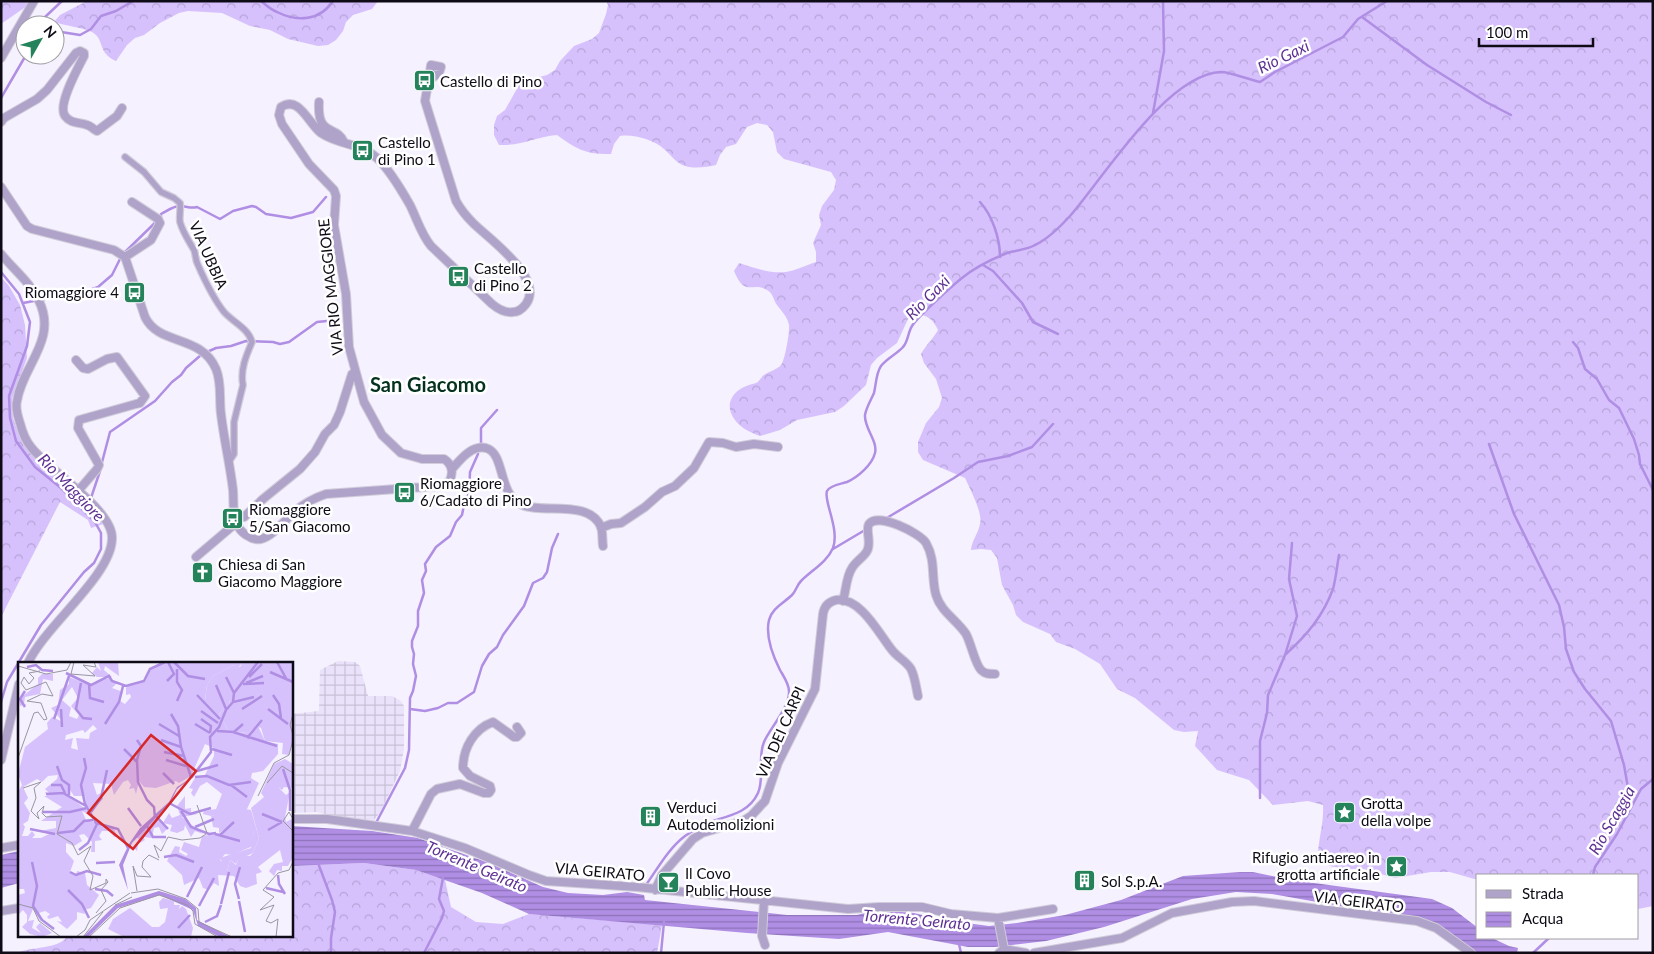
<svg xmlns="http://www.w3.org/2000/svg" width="1654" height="954" viewBox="0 0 1654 954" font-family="Lato,sans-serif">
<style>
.industrial{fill:url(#industrial-grid)}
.forest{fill:url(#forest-crowns)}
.water{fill:url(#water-rules)}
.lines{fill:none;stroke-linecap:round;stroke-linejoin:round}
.stream{stroke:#af8ee4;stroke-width:2.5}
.pedestrian-casing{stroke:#d0ccd9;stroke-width:8}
.minor-casing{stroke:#d0ccd9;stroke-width:10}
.pedestrian{stroke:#b0a3ca;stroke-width:5.5}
.minor{stroke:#b0a3ca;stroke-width:8}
.labels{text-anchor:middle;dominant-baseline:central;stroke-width:5;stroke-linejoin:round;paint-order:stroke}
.poi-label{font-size:15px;fill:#0f0b16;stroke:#fff;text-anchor:start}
.street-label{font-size:15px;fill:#0f0b16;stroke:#fff}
.water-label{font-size:16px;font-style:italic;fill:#5e3094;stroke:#fff}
.district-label{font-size:20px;font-weight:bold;fill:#04321f;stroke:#fff}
.inset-river{fill:none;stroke:#af8ee4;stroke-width:2.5}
.inset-road{fill:none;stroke:#9995a1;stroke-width:1}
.view{fill:#d62828;fill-opacity:0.15;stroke:#d62828;stroke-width:2.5}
.inset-edge{fill:none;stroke:#0f0b16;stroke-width:2.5}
</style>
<defs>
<pattern id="industrial-grid" width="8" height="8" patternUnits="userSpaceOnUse" patternTransform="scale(1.25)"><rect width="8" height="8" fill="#eae2fa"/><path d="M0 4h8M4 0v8" fill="none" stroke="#c8c1d6"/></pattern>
<pattern id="forest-crowns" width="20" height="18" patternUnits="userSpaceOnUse" patternTransform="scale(1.25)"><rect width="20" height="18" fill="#d6c1fd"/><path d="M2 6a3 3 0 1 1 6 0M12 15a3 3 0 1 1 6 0" fill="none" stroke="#b6a4d8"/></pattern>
<pattern id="water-rules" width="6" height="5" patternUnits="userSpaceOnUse" patternTransform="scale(1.25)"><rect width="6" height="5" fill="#af8ee4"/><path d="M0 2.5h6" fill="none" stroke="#8d72b8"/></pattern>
</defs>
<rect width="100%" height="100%" fill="#f5f1fe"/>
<path class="industrial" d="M338 661 355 662 360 666 368 696H392L401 701 404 706V749L400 771 381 811 374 820 338 818 317 812 291 813V714L319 711 320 670Z"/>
<path class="forest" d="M1 1H28L27 6 1 24Z
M87 1H378L372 9 353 15 346 22 343 31 336 40 328 45 318 46 288 39 270 30 250 26 222 13 188 11 179 13 160 23 144 35 135 38 127 45 116 61C97 53 105 39 92 32 82 27 65 26 54 22L60 15Z
M606 1H1653V906L1638 909V875H1478V880L1450 872H1431L1395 878 1363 869H1346L1329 866 1318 853C1319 837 1324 822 1323 805L1308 801 1273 805 1249 780 1217 770 1195 746 1198 731 1184 732 1174 730 1135 698 1117 689 1100 664 1075 649 1056 642 1050 634 1023 622 1016 615 1013 605 1002 585 997 558 991 550 981 549 971 550C972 540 978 534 980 524 983 513 970 489 965 478L923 460 918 452V442L926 423 939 407 942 398 936 379 924 363 921 354C926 345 933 339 938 330 933 319 928 316 916 313L908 319 897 343 877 358 871 365 866 385 844 406 835 412 797 420 780 430 760 436C749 432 736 426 731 413 726 400 736 389 749 385 751 384 754 384 756 383 760 381 761 377 764 375 769 371 777 370 781 365 785 361 790 330 789 325 787 316 782 312 777 305 773 300 774 294 767 290 752 281 745 298 734 271L739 263C758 269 778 277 797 269 804 267 809 264 816 262V252L813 243 821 225 819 215 822 206 834 190 836 180 831 172 784 159 777 152 773 132 767 125 757 123 747 127 736 144 726 147 720 155 716 165C707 167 695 169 685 166 676 163 671 155 664 149 654 140 634 134 620 136L614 144 611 154C587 155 576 149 557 135 536 137 521 146 499 145L494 135V125L497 116 505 110 519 85 528 80 547 75 555 70 560 61 574 46 592 39 599 33 606 14 608 5Z
M1 277 9 286 20 305 25 325 27 358 12 399 13 418 21 440 37 460 97 515 103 524 91 528 88 520 60 502 1 617Z
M364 863 416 870 445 880 451 907 476 922 503 924 529 914 662 925 657 953H17C33 946 58 950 69 935H291V866Z"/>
<path class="water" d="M291 826 372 831 418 838 489 863 543 887 568 893 603 895 627 892 644 895 645 900 787 915H857L877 910 914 913 943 920 989 926 1017 923 1065 915 1121 900 1183 876 1240 872H1253L1292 880 1432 899 1452 908 1478 928V938H1492L1509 946 1518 948 1517 953H1478L1437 926 1378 915 1351 908 1272 894 1236 892 1192 899 1104 927 1046 941 995 947H968L888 932 839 939 747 933 529 914 482 893 416 870 364 863 291 866Z
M19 851V883L1 888V855Z"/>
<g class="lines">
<path class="stream" d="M148 1H149
M261 1C266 5 271 10 277 12 297 22 320 21 333 1
M1362 17 1427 65 1486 102 1511 115
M40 25 44 18 62 1
M55 31 80 35 91 29 101 16 116 11 133 1
M1 98 26 55
M1153 113 1164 51 1163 1
M980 202C992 215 1000 238 1000 257
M124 253 161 217V214C167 211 173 206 180 206 187 206 190 209 197 207L220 219 233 211 252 206 256 207 266 214 291 218 313 212 326 197
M983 265 993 271 1022 303 1033 322 1058 334
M1 272 19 294 30 322 27 346 9 396 10 418 16 441 35 467 61 488 95 522 101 533V549L94 563 84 572 41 625 7 682 1 702
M23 303 87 291 98 287 112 275 121 257
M1573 342 1578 348 1585 369 1597 379 1609 400 1619 408 1634 439 1639 455 1640 464 1653 490
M207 352 216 348 231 346 246 341 273 342 280 344 289 342 317 322 327 321 333 318
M481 443V428L497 410
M1489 444 1514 514 1559 605 1564 627 1566 649 1574 672 1585 689 1611 721 1624 765 1631 805
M101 466 110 432 155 401 172 382 181 375 186 368 201 355
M86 513 100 471
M885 519 954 478 978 462 1008 456 1032 447 1053 424
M833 549 865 530
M1286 654C1307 635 1323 616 1333 589 1336 578 1337 566 1339 555
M410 709 425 711 438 708 448 703H457L474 692 482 666 489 654 497 647 503 635 524 606 533 583 543 578 547 572 552 548 558 534
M1260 798V741L1267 713 1268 695 1285 655 1297 616 1289 579 1292 543
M377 821 405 768 409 750 410 698 413 691 416 676 413 664 414 654 412 647V641L418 626V611L424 593 422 580 426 571 425 564 436 547 450 536 456 522 462 515 464 505 469 493 470 472 478 454
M318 863 332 900 335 912 331 938V953
M1593 875 1595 867 1617 834 1641 789 1653 779
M646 885C658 868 668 849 685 836 690 833 695 829 700 826 720 816 747 817 758 793 765 777 757 759 764 742 770 728 790 707 789 691 789 684 784 677 780 670 773 656 765 637 769 620 772 608 784 603 792 595 796 591 797 585 801 581 812 570 827 562 833 548 840 529 823 500 827 491 830 485 841 484 847 482 858 477 872 465 875 453 878 441 864 428 865 415 866 408 871 400 874 393 876 385 876 373 881 366 887 358 897 354 903 347 908 342 908 332 912 326 918 316 952 286 962 278 974 268 992 259 1007 253 1016 250 1027 250 1035 245 1048 239 1060 227 1070 216 1104 177 1167 74 1221 72 1230 72 1250 80 1260 82L1275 72 1343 37 1358 19 1387 1
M959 944 961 953
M424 953 442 918 444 911 439 899 443 878
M661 953 664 922
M1533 953 1549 938"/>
<defs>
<path id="pedestrian" d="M125 157 144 172 161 192 174 198 180 203C181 209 179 217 180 222 183 233 189 241 194 250 196 255 195 260 198 265 205 281 213 298 224 312 234 323 248 328 252 342 246 356 240 370 243 385L234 422V454L230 460"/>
<path id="minor" d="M1 58 34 1
M319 102C317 138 336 124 344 142
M1 122 4 118 37 99 47 90 76 53 80 51 84 53V56C78 68 57 105 65 116 71 124 79 122 87 125 91 126 93 129 97 131L117 116 122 108
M1 187 27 226 32 229 114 250 125 257 145 317C159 346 201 334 216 369 222 383 219 400 221 414 224 440 230 464 233 490 234 500 232 515 237 524 240 532 251 541 261 539 273 536 284 521 293 513 303 504 314 498 326 494L439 486 449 482C454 473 452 464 444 459H422L401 453 382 435 364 402 349 347 346 294 334 225 336 196 334 190 309 164 282 124 279 115 281 107C299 95 308 123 321 133 338 145 361 143 377 158 389 169 402 191 410 205 417 219 421 234 431 246L492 304C498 309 506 313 513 312 518 312 523 308 526 304 545 278 488 238 473 223 466 216 461 210 456 201L425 101C427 89 429 77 431 65L441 67 439 73 428 81
M1 254C14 270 30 282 39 301 58 340 22 366 17 401 15 408 18 417 20 423 22 431 26 441 31 447 49 471 114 510 112 539 111 576 45 626 28 663
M125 257 151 240 160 223 158 219 132 202
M76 360 83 368 88 369 107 359 117 357 145 396 140 403 136 404 79 420 78 428 99 465 97 469 78 491
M452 469C460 460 471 445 486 448 505 453 498 493 520 504 541 515 589 498 601 527 603 532 602 541 603 546
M244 517 263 499 300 469 315 452 325 434 334 425 340 412 352 374 355 372
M601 528 611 524 621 523 645 507 662 492 675 486 694 468 709 442 723 443 736 447 754 444 778 447
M196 557 236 523
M843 601C846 591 846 577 852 568 856 561 864 557 867 551 872 543 865 530 869 524 878 512 920 533 926 543 936 560 931 578 936 595 941 612 957 620 966 634 971 643 975 664 981 670 985 674 989 674 995 674
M1 760 19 684
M291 819H327L412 831 465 848 529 875 546 881 637 887 848 909 879 907H922L951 914 998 918 1053 909
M412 831 431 794 437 789 460 784 484 793H489L491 790 490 786 470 776 463 768C463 748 474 729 493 722L514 737H517L521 733 517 727
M1 848 19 845
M655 890 662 875 693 839 702 833 743 821 751 816 765 801 778 763 815 689 823 614C824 607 828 602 836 600 861 597 879 634 892 650 897 657 906 661 911 669 915 677 916 687 918 696
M764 901 762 936 765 945
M1 911 19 908
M998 918 1004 949
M999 953 1004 949 1026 953
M1034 953 1122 938 1172 913 1232 902 1254 901 1417 921 1436 928 1471 953"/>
</defs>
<use href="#pedestrian" class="pedestrian-casing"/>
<use href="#minor" class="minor-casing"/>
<use href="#pedestrian" class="pedestrian"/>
<use href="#minor" class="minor"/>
</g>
<defs>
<symbol id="bus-square" viewBox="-11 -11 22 22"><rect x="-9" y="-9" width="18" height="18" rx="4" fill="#25835b" stroke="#fff"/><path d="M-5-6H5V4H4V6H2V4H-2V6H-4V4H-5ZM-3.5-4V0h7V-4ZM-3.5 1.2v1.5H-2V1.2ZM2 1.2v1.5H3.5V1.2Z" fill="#fff"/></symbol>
<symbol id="church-square" viewBox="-11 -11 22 22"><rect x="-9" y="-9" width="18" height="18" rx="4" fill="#25835b" stroke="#fff"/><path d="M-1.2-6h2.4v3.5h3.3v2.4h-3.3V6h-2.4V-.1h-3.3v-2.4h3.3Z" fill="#fff"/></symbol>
<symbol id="sight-square" viewBox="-11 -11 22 22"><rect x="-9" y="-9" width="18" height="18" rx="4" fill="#25835b" stroke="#fff"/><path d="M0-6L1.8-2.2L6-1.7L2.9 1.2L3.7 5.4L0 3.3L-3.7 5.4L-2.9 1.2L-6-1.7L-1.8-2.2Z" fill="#fff"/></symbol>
<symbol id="building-square" viewBox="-11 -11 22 22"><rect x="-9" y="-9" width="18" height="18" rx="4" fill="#25835b" stroke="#fff"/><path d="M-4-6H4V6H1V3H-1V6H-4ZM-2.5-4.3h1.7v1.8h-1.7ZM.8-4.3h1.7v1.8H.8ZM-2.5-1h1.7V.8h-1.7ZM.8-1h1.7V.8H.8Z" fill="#fff"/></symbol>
<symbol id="bar-square" viewBox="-11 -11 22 22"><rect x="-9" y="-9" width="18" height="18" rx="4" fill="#25835b" stroke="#fff"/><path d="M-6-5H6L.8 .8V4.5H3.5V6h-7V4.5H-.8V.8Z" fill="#fff"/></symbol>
</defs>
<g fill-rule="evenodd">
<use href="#bus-square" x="412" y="68" width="25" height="25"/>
<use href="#bus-square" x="350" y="138" width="25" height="25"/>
<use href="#bus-square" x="446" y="264" width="25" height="25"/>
<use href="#bus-square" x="122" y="280" width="25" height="25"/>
<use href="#bus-square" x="392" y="480" width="25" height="25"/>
<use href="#bus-square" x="220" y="506" width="25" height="25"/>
<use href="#church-square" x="190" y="560" width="25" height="25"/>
<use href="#sight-square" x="1332" y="800" width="25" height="25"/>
<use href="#building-square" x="638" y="804" width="25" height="25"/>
<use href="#sight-square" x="1384" y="854" width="25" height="25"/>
<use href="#building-square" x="1072" y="868" width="25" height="25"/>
<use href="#bar-square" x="656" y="870" width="25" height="25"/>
</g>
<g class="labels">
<g class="poi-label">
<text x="440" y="81">Castello di Pino</text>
<text x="378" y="142">Castello<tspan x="378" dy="17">di Pino 1</tspan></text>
<text x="474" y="268">Castello<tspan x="474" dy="17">di Pino 2</tspan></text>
<text x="119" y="292" text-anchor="end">Riomaggiore 4</text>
<text x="420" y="483">Riomaggiore<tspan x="420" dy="17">6/Cadato di Pino</tspan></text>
<text x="249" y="509">Riomaggiore<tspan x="249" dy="17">5/San Giacomo</tspan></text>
<text x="218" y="564">Chiesa di San<tspan x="218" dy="17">Giacomo Maggiore</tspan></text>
<text x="1361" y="803">Grotta<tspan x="1361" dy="17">della volpe</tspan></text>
<text x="667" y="807">Verduci<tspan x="667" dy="17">Autodemolizioni</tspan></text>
<text x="1380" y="857" text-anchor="end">Rifugio antiaereo in<tspan x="1380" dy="17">grotta artificiale</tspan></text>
<text x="685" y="873">Il Covo<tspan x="685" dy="17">Public House</tspan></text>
<text x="1101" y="881">Sol S.p.A.</text>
</g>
<g class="street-label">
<text transform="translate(209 255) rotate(66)">VIA UBBIA</text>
<text transform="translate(330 287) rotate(-96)">VIA RIO MAGGIORE</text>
<text transform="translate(780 732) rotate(-66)">VIA DEI CARPI</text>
<text transform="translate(600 871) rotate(5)">VIA GEIRATO</text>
<text transform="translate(1359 901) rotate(7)">VIA GEIRATO</text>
</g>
<g class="water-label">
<text transform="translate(1283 56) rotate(-26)">Rio Gaxi</text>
<text transform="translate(927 297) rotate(-45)">Rio Gaxi</text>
<text transform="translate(72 487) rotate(46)">Rio Maggiore</text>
<text transform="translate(1611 820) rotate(-60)">Rio Scaggia</text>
<text transform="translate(477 866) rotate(23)">Torrente Geirato</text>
<text transform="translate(917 919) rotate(5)">Torrente Geirato</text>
</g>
<g class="district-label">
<text x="428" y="384">San Giacomo</text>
</g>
</g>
<g transform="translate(18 662)">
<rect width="275" height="275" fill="#f5f1fe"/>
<path d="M225 0H275V77L271 93 264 92 265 81 247 79 243 66 238 64 231 71 211 70 201 52 212 42 211 38 187 39 189 23 195 14 216 3 222 5ZM222 146 233 148 241 176 235 191 220 198 218 202 212 198 209 209 202 196 233 186 236 171 229 160 215 161 201 171V166L195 165 193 154Z" fill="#d6c1fd"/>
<path d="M80 0H100L101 14 87 4 86 8 94 15H79L74 11 79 5 83 9ZM143 0H225L220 6 216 3 195 14 189 23 187 38H211L212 42 201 52 211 70 231 71 240 64 247 79 260 82V92L245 109 234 111 233 116 241 121 229 147 193 154 185 152 186 149 198 147 204 132 189 120 182 124 176 135 173 131 175 127 171 126 177 116 187 113 196 94V86L187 82 173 114 161 121 158 119 138 126 126 125 121 119 118 132 116 126 111 127 113 123 110 118 105 120 96 133 93 122 75 121 79 133 83 131 85 137 73 149 68 142 67 134H56L52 128 51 134 71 150V153L64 149 68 158 99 166 96 167 99 174 96 175 92 169H84L81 174 84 178 77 179V190H73L74 180 66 172 61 173 64 179 56 184 48 181V190L56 199 52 210 58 213 59 209 67 211 69 223 81 233 73 246 66 248 67 252 59 250V257L49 267 39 259 44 260 40 254 31 257 29 255 32 252 27 249 21 251 23 260 15 247 10 259 16 258 14 266 23 271 18 265 22 261 34 271 24 275 12 272 4 265 9 260V253L5 248 0 253V233L7 231 6 227H0V130L4 123 0 112 7 85 30 67 29 61 34 55 45 60 33 46 40 43 42 28 51 22V15L74 24 80 18 92 16 99 21 94 26 105 30 102 39 107 42 113 35 112 32 108 33V26L113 21 117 23V20H127L132 9ZM54 25 60 36 53 44 61 53 59 57 51 54 53 46 44 38ZM75 63 79 67 72 71 71 77 58 76 60 88 53 86 55 76 47 78 48 73 65 68 67 71ZM40 113 39 117 27 127 31 131 27 130 29 134H26L44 145 23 159H38V166L22 169 31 172 23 176H14L17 173 14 169 10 174H4L7 165 5 162 10 159 12 151 6 141 10 136 5 125 19 117 24 120 30 114ZM24 12H35V19L25 17 22 32 7 35 6 42H9L2 44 1 37 20 22V16ZM267 97 275 102V126L266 125 264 128 260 125 268 133 272 130 267 155 268 160 274 157 275 160V195L270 204H264V209L259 208 256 214 251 209 256 202 265 200 262 188 240 205 244 210 238 212 239 222 228 226 222 224 216 214 200 213 201 224 196 221 191 228 185 226 181 216 166 223 164 213 149 199 157 184 162 185 161 190 168 194 170 192 163 188 166 180 181 185 184 174 204 171 221 154 229 156 236 171 235 184 214 193 207 192 202 198 207 202 209 209 212 198 218 203 222 193 232 194 235 191 241 176 233 146 246 135 243 131 256 102ZM167 134V147L173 146V150L180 152 164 155 185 172 177 169 173 175 167 163 166 168 159 171 152 169 154 163 145 161 151 151 154 156 162 153 159 144ZM139 155 150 166 144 172 141 165 136 166 134 176 125 175 127 178 120 182 119 189 116 186 121 177 118 175ZM145 236 156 239V243H162L161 247 164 244 168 247 175 266 173 275H106L90 267 95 257 112 246 134 265H141L147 260 150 246 142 247 141 240Z" fill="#d6c1fd" fill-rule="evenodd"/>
<path d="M173 116 159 127 152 141 114 181 105 203 110 228 101 203 111 182 122 166 151 140 159 125ZM141 229 167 237 178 246 179 258 212 275H202L180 264 175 248 142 233 100 246 70 275H65L97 243Z" fill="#af8ee4"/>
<path class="inset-river" d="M156 0 170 14 187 17M259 0 269 18M9 5 18 3 24 8 35 9M252 10 275 20M48 11 73 23 91 14 94 19 108 24 126 19 132 7 147 0M208 15 216 31M231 15 244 2M149 19 156 12 150 0M63 21 58 47 65 56 74 57M228 21 245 14M71 22 72 36 86 40M225 22 246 21M198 23 208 47M179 33 202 57M255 33 261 42 263 56M159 39 164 28 159 20V7M215 40 216 31 240 0M7 45 2 37 7 29M43 47 44 65M224 47 244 34M250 47 270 62M183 49 200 61M153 52 160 64 163 85 173 115M36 57 51 14M183 57 193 64 192 71M87 62 101 40 105 24M141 62 161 74M177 62 192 71M199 69 216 70 225 62M215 70 259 84M229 76 244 58M119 78 123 84 119 98 120 120 129 138 136 145 137 156M143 78 163 85M106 87 119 100M194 87 214 93M146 90 166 94M66 96 68 106 63 123 67 142 78 161 100 167 110 186M148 98 168 104M39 104 44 118 51 123V133M265 107 272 128V149M179 109 200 103M145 111 156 122M177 115 189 114 211 123 233 120M173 116 193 90 192 75 201 65 208 48 215 40 236 35M33 123H43L47 131M213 123 229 135M28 132 45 131 68 144M151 141 172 152 193 146M110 146 123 164M163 149 173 165 191 172 198 171M25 150H52L69 146M73 150 83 136 89 108M244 152 264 160M138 154 150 167M129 164 135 175H148M177 165 196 157M12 167 37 172M250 168 264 160M40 171 56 169 66 159 75 158M197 172 222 179M202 173 216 160M61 188 70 181 79 162M146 195 158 193 176 200M14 200 19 224 15 244 24 258 36 267M78 201 97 200M52 210 58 213 69 209 83 213M260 213 261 222 267 232M248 226 265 230M77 227 89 229 95 234M50 228 64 242 71 256M169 235 184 205M221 237 217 222 222 205M221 239 227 270M203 242 211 210M181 244 196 216M187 260 199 254 203 243M160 266 172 253"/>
<path class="inset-road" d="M56 0 53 12 77 14M65 3 78 5 76 0M65 3 77 14M0 4 28 12 49 8 53 0M275 52 272 63 275 73M0 96 16 51 20 50 26 58 29 57 23 41 9 39 24 32 35 34 28 20 8 28 3 21 6 15 11 22 16 16 11 11 22 9M249 121 264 104 275 111M5 126 23 120 16 126 18 136 13 149 21 157 19 151 26 144 24 151 28 155 44 154 39 172 54 181 60 193 73 184 66 199 75 214 72 228 88 221V217L90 220 83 228 88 239 78 251M240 134 256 101 271 93 275 78M179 143 189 171M275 157 271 150 265 159 275 169M141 196 136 183 143 189 150 175 164 178 182 176 188 172M119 229 115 204 119 214 133 215 124 205 125 199 131 193 141 198M113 231 140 227 168 237 180 247 181 260 214 275M0 242 15 246 21 259 43 275M97 243 114 235M242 248 256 235 245 228 260 211 271 208 275 200M242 248 256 243 248 259 253 261 260 257M58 275 67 268 72 258 112 231M65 275 85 250M71 275 102 246 141 233 169 243 175 249 177 262 200 275M258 275 260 257"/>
<path class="view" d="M133 73 178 109 115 187 70 151Z"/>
<rect width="275" height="275" class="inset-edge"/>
</g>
<rect width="1654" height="954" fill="none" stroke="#0f0b16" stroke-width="5"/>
<rect x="1476" y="874" width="162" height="65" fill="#ffffff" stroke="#9f9da2"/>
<rect x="1486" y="890" width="25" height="8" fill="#b0a3ca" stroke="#9f9da2"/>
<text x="1522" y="899" font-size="15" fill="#0f0b16">Strada</text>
<rect x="1486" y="912" width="25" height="15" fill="url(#water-rules)" stroke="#9f9da2"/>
<text x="1522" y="924" font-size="15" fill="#0f0b16">Acqua</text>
<g transform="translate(40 40) rotate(51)"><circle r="24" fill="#ffffff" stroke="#9f9da2"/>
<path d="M0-4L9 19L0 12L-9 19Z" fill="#25835b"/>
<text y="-8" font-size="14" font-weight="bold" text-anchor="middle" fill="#0f0b16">N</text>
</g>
<path d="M1479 38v8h114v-8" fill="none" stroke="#0f0b16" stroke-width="2.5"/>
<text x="1486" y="38" font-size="15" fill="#0f0b16" stroke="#ffffff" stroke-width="4" paint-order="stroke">100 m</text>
</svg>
